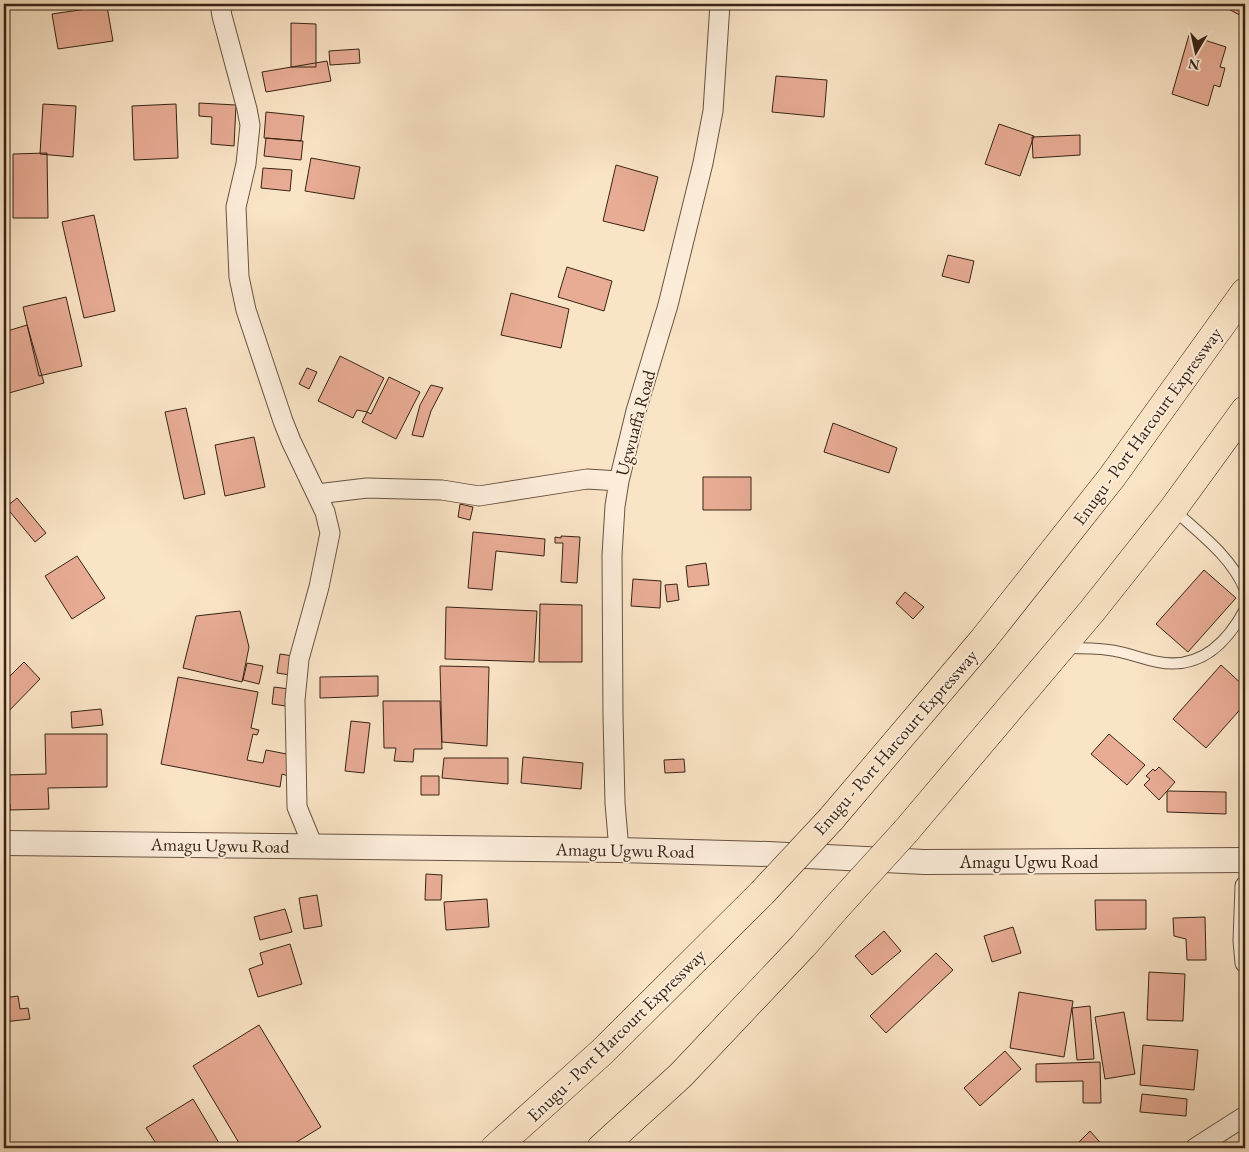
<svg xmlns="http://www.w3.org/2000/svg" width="1249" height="1152" viewBox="0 0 1249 1152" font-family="'EB Garamond',serif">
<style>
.building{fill:#e8ac95;stroke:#372315}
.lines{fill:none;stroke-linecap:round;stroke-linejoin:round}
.service-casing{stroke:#685341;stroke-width:12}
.minor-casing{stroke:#685341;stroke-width:21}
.tertiary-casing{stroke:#685341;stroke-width:26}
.trunk-casing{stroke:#372315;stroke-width:29}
.service{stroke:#fcedda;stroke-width:10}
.minor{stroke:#fcedda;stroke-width:19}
.tertiary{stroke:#fcedda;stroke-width:24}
.trunk{stroke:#fae4c6;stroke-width:28}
.trunk-bridge-casing{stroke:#372315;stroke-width:29;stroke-linecap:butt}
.trunk-bridge{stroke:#fae4c6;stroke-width:28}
.labels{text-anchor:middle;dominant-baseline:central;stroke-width:4;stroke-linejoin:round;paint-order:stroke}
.street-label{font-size:18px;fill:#372315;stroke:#fcedda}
</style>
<rect width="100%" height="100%" fill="#fae4c6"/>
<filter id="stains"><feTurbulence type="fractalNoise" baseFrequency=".004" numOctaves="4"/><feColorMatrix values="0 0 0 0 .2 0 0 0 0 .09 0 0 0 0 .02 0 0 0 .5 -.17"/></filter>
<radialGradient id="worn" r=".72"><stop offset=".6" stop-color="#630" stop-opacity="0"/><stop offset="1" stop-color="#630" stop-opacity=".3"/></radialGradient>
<path class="building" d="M1224 4H1245V18L1223 6Z
M107 6 113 41 58 49 52 14Z
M291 23 316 24V67H291Z
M1189 35 1226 47 1220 67 1225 68 1220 87 1214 85 1208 106 1172 94Z
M359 49 360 63 330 65 329 51Z
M327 61 331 81 266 92 262 72Z
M776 76 827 80 824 117 772 112Z
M199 103 236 105 234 146 211 144 212 117 199 116Z
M43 104 76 106 73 157 40 154Z
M176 104 178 158 134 160 132 106Z
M266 112 304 116 301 141 264 138Z
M999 124 1034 136 1020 176 985 164Z
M1080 135V155L1033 158 1032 137Z
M266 138 303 141 301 160 264 156Z
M47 153 48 218H13V154Z
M311 158 360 167 354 199 305 191Z
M616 165 658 177 644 231 603 221Z
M263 168 292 170 290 191 261 188Z
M94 215 115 311 84 318 62 222Z
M948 255 974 261 969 283 942 276Z
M567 267 612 281 604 311 558 297Z
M511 293 569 309 561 348 501 335Z
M66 297 82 366 39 376 23 307Z
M27 325 44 383 9 393 4 377V332Z
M340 356 384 378 367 412 357 410 353 418 318 401Z
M307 368 317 372 309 389 299 384Z
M389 377 420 392 396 439 362 422 367 412 371 414Z
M431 385 443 388 431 411 423 437 412 435 420 405Z
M4 395 9 409 4 411Z
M186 408 205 494 184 499 165 412Z
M833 423 897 448 889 473 824 452Z
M254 437 265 487 225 496 215 445Z
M703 477H751V510H703Z
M17 498 46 533 35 542 6 507Z
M460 504 473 507 470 520 458 517Z
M473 532 545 539 544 556 496 551 492 590 468 588Z
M561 536 580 537 577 583 561 582 563 543H555V537L561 538Z
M77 556 105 598 72 619 45 576Z
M706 563 709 585 688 587 686 566Z
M1204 570 1236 598 1188 652 1156 624Z
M633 579 661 581 660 608 631 606Z
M677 584 679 600 667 602 665 585Z
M905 592 924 607 913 619 896 603Z
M540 604 582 605V662H539Z
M446 607 537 611 534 662 445 659Z
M240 611 249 647 242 682 183 668 196 616Z
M280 654 293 656 290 675 277 673Z
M24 662 40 679 4 716V682Z
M247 663 263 666 259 684 243 680Z
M1221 665 1245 687V704L1206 748 1173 719Z
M440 666 489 667 487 746 442 742Z
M378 676V696L320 698V677Z
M178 677 258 692 251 728 259 730 257 735 253 734 247 760 263 763 266 750 292 755 288 776 282 774 280 787 161 764Z
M274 687 289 689 286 706 272 704Z
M383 701H440L442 749H414L413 762 394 761 396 748H384Z
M101 709 103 725 72 728 71 712Z
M351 721 370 723 364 773 345 771Z
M45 734H107V787L48 788 49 809 10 810V804H4V775L46 774Z
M1109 734 1145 765 1127 785 1091 754Z
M523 757 583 763 581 789 521 783Z
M444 758H508V784L442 778Z
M684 759 685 772 665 773 664 760Z
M1159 767 1175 782 1159 800 1144 785 1150 779 1146 776 1153 769 1155 771Z
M421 776H439V795H421Z
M1167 791 1226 792V814L1167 812Z
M426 874 442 875 441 900H425Z
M317 895 322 926 304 929 299 898Z
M487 899 489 927 446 930 444 902Z
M1095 900H1146V929L1096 930Z
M285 909 292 932 260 940 254 917Z
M1205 917 1206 960H1187L1186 939 1174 936 1173 918Z
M1013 927 1021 953 992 962 984 936Z
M884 931 901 951 872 975 855 956Z
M290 944 302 984 258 997 249 969 263 964 260 953Z
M936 953 953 970 886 1033 870 1016Z
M1149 972 1185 974 1183 1021 1147 1020Z
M1019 992 1073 1001 1064 1057 1010 1048Z
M18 996 20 1009 28 1008 30 1019 4 1022V998Z
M1090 1006 1094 1059 1077 1060 1072 1008Z
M1124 1012 1135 1074 1105 1079 1095 1017Z
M259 1025 321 1127 287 1148H242L193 1066Z
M1143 1045 1198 1050 1194 1090 1140 1085Z
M1005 1051 1021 1069 980 1106 964 1088Z
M1100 1062 1101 1103H1083V1081L1036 1082V1064Z
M1142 1094 1187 1099 1186 1116 1140 1112Z
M193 1099 219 1143 212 1148H159L146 1128Z
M1090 1131 1105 1148H1073Z"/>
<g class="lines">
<defs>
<path id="service" d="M1173 509C1200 534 1231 556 1245 590
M1067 648C1081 648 1095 648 1109 650 1126 652 1141 659 1158 662 1200 670 1227 643 1245 609"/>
<path id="minor" d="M220 4 222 16 247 109 250 125 246 164 236 207 239 277 246 310 283 421 291 441 325 512 330 533 319 587 299 659 295 700 297 807 313 846
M317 494 367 488 442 490 479 496 587 479 619 481
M619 850 615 803 613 716 612 555 615 506 619 481 636 411 668 305 703 163 713 111 720 4
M1245 886 1243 941 1245 963
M1195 1148 1245 1116"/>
<path id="tertiary" d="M4 843 619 850 768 854 924 862 1245 860"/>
<path id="trunk" d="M831 819 983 640 1112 477 1245 292
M906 831 1092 611 1173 509 1245 410
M495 1148 602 1052 762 893
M601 1148 681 1075 803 946 835 909"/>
</defs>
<use href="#service" class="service-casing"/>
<use href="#minor" class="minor-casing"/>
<use href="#tertiary" class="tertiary-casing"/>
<use href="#trunk" class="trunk-casing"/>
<use href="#service" class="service"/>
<use href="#minor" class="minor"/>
<use href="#tertiary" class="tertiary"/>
<use href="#trunk" class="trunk"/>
<defs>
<path id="trunk-bridge" d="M762 893 831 819
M835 909 906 831"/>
</defs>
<use href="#trunk-bridge" class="trunk-bridge-casing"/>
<use href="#trunk-bridge" class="trunk-bridge"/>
</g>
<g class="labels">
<g class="street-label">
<text transform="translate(635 423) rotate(-75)">Ugwuaffa Road</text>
<text transform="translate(1147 426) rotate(-54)">Enugu - Port Harcourt Expressway</text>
<text transform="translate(895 742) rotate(-49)">Enugu - Port Harcourt Expressway</text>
<text transform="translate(220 845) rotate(1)">Amagu Ugwu Road</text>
<text transform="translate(625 850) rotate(1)">Amagu Ugwu Road</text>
<text x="1029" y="861">Amagu Ugwu Road</text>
<text transform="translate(616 1035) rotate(-44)">Enugu - Port Harcourt Expressway</text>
</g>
</g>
<rect width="1249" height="1152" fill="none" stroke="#fae4c6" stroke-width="20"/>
<rect x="5" y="5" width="1239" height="1142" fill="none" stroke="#372315" stroke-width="2.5"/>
<rect x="10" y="10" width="1229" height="1132" fill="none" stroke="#372315"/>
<g transform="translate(1196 52) rotate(189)" stroke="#fcedda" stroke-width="4" paint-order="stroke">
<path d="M0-4L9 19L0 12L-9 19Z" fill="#372315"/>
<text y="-8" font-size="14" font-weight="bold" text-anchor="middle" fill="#372315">N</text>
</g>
<rect width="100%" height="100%" filter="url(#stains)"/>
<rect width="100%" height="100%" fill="url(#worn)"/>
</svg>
